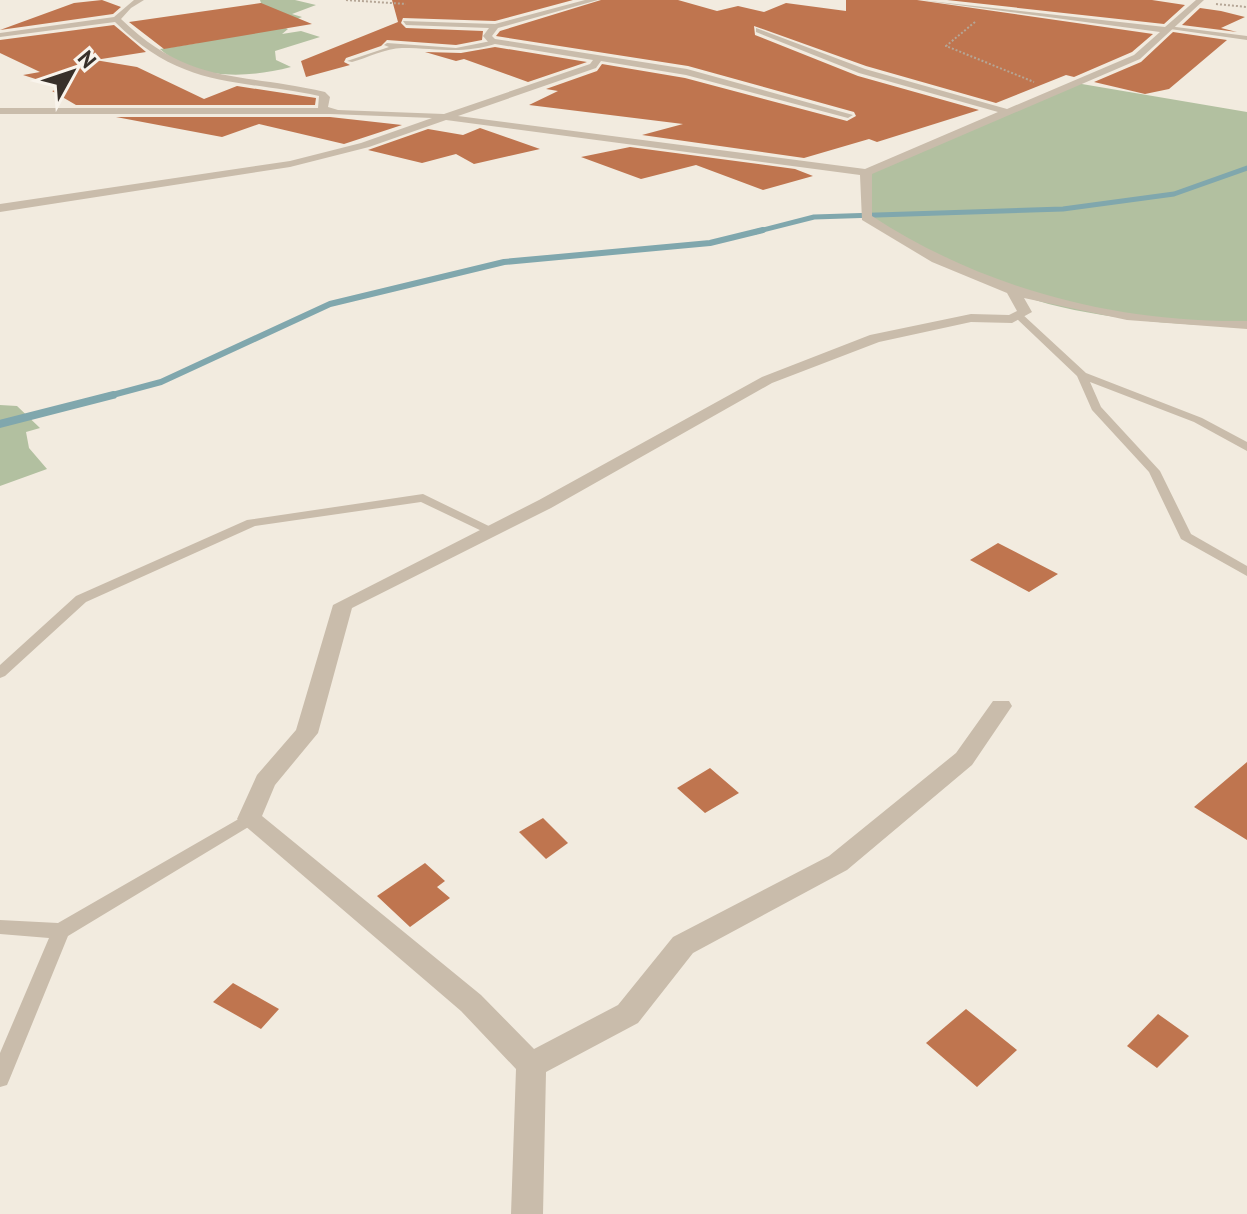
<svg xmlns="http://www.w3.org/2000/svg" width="1247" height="1214" viewBox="0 0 1247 1214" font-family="'PT Sans',sans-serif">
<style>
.green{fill:#b2c0a0}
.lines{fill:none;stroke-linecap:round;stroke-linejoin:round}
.stream-far2{stroke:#80a7ad;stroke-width:5}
.stream-far1{stroke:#80a7ad;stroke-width:6}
.stream{stroke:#80a7ad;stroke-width:8}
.building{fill:#bf754f}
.path{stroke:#b5a696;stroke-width:2;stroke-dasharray:2 2;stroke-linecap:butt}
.lane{fill:#c9bcab;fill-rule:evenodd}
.street{fill:#c9bcab;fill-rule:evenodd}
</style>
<rect width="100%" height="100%" fill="#f2ebdf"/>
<path class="green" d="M260 0H295L316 5 292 14 302 17 281 26 288 29 282 34 301 31 320 37 275 51 276 60 291 67C248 78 196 81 160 49L198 43 261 3Z
M1076 83 1247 112V325C1187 328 1067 316 1013 292 963 270 915 242 866 217V172Z
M0 405 17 406 40 428 26 432 29 448 47 469 0 486Z"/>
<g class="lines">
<path class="stream-far2" d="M755 232 814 217 1063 209 1174 194 1247 168"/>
<path class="stream-far1" d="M105 397 161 382 330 304 504 262 710 243 763 230"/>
<path class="stream" d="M0 424 113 395"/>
</g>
<path class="building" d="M102 0 121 7 113 14 0 30 74 3Z
M392 0H573L495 21 403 18 401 23 406 28 483 31 482 40 456 45 387 40 381 46 346 58 344 62 350 65 306 77 301 61 398 22Z
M601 0H678L717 11 738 6 764 12 786 3 846 11V0H917L1153 34 1132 52 1074 77 1066 75 996 103 866 66 754 26 755 35 858 76 979 110 877 142 869 139 804 158 642 135 683 124 529 105 558 91 546 89 597 71 602 64 685 78 847 121 856 116 854 112 688 66 496 36 500 31Z
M947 0H1152L1185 5 1164 24Z
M261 3 312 24 164 49 129 22Z
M1200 8 1221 11 1245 17 1221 28 1237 32 1182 25Z
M114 25 146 52 95 60 137 67 204 99 237 86 316 98 315 105H76L52 91 64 88 23 75 40 72 0 53V40Z
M1173 32 1227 40 1169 89 1145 94 1094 82 1141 62Z
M495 47 587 62 528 82 464 59 456 61 425 52 461 53Z
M116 117H330L402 125 344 144 259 124 222 137Z
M480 128 540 149 474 164 456 154 422 163 368 150 428 129 463 135Z
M630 147 795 169 813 176 763 190 696 165 641 179 581 157Z
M998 543 1058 574 1029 592 970 560Z
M1247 762V840L1194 807Z
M710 768 739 793 705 813 677 788Z
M543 818 568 843 546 859 519 832Z
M425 863 445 881 437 887 450 898 410 927 377 896Z
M233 983 279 1009 261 1029 213 1002Z
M966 1009 1017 1050 977 1087 926 1043Z
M1158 1014 1189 1036 1157 1068 1127 1046Z"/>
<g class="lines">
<path class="path" d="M346 0 406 4
M1216 4 1247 7
M975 22 946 46 1034 82"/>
<path class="lane" d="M1168 26 1247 36V40L1170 29Z
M496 40 498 43C461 55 439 48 402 48 386 48 367 58 352 62L347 61 389 47 384 45 387 43 456 48Z
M1015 313H1021L1086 373 1202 418 1247 442V451L1194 422 1090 382 1101 407 1160 471 1191 534 1247 566V576L1181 539 1149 472 1092 410 1077 376 1015 317Z
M423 494 497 530 496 533H486L421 502 255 526 86 602 5 676 0 678V665L76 596 247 520Z
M249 813 255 815 258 819 255 823 68 936 10 1078 7 1085 0 1087V1053L49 938 0 934V920L58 923Z"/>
<path class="street" d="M134 0H144L131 8 121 19C190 86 239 72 325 92L330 97 328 107 338 110 444 114 590 64 593 60 489 43 483 36 489 28 406 25 403 21 495 24 585 0H598L498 28 492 36 495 39 687 69 853 115 848 118 686 75 601 61 596 68 458 116 865 169 998 112 859 73 756 32V28L865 69 1007 109 1134 55 1160 32 920 0 1165 27 1196 0H1204L1140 59 872 174V216C982 288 1115 323 1247 321V329L1127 320 1024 298 1032 312 1012 323 971 322 879 342 772 383 551 508 352 608 318 733 275 785 262 816 481 995 534 1049 618 1005 673 937 829 856 956 753 993 701H1009L1012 706 972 765 847 870 693 953 638 1023 546 1072 543 1214H511L516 1069 461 1011 237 819 257 775 296 730 333 605 539 500 762 377 870 335 971 314 1009 315 1017 311 1007 293 932 262 862 220 860 175 446 120 369 147 290 167 0 212V204L290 161 361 143 432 118 330 114H0V108H318L319 96C233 78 183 89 115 22L0 37V33L114 17Z"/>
</g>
<g transform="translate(72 72) rotate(50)" stroke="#f9f4ec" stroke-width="6" paint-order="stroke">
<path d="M0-6L14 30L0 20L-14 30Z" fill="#38302a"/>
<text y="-12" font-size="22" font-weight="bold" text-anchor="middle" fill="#38302a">N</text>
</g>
</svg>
